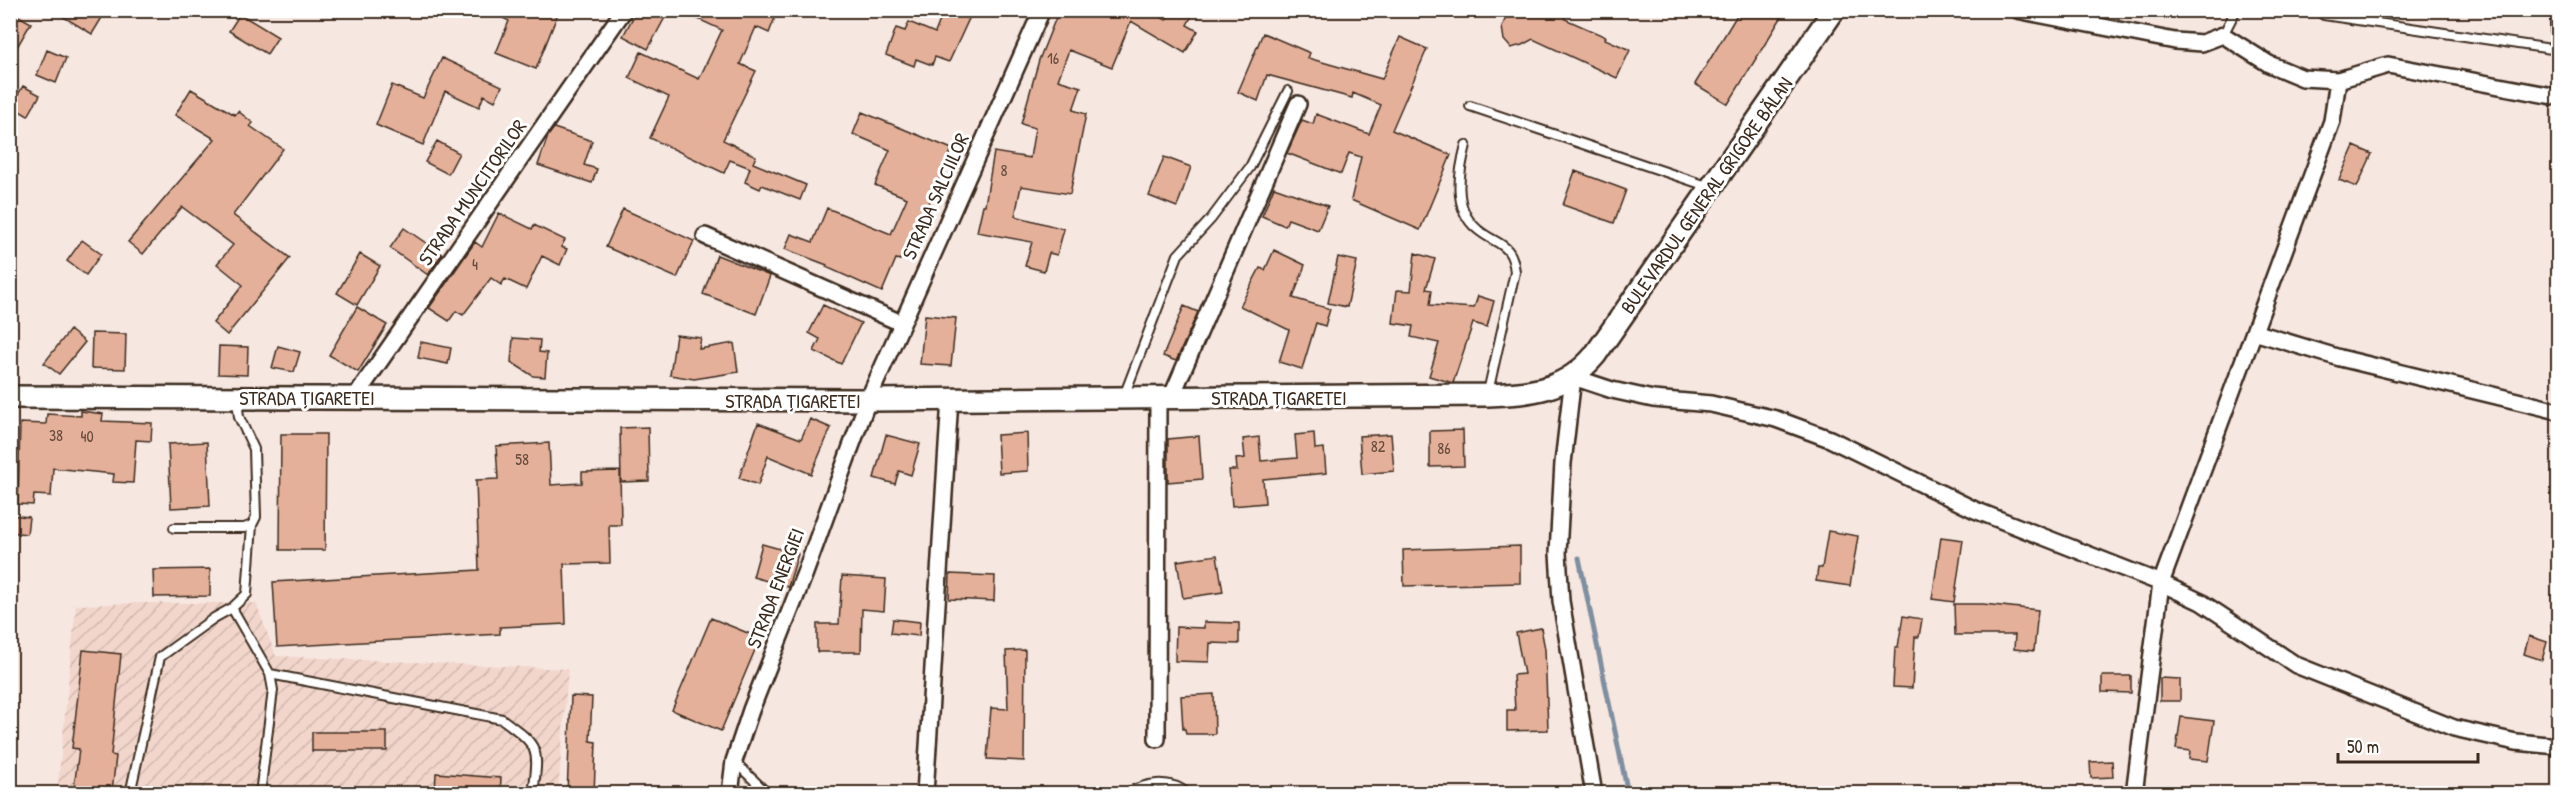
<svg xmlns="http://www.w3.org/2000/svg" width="2569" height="804" viewBox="0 0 2569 804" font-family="'Patrick Hand',sans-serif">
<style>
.industrial{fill:url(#industrial-furrows)}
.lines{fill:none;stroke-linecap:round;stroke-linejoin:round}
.stream{stroke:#7f8fa0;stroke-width:5}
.building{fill:#e5b09a;stroke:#3b2a1e;stroke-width:1.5}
.lane-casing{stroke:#3b2a1e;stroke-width:12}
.street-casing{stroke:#3b2a1e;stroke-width:20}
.secondary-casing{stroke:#3b2a1e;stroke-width:26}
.lane{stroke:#fff;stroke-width:8}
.street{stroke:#fff;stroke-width:15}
.secondary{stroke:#fff;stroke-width:21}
.labels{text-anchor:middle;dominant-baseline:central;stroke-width:6;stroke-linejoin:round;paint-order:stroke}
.number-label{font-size:16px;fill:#664c3d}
.street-label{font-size:20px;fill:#3b2a1e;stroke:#fff}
</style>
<defs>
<pattern id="industrial-furrows" width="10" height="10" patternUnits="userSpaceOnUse" patternTransform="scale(1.5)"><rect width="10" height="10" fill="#f2d6cc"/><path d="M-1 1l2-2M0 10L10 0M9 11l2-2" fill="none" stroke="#d0b8af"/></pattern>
</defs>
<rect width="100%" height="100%" fill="#f7e7e1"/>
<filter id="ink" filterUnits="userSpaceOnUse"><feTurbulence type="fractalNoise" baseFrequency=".0167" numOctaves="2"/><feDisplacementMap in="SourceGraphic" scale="12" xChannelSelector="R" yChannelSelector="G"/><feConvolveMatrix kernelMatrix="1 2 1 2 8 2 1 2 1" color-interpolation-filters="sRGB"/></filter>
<g filter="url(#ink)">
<path class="industrial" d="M136 603H256L276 656 568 669 558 793 57 794 76 605Z"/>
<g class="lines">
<path class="stream" d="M1579 558 1628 794"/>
</g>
<path class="building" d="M52 10H93L103 16 92 34Z
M488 10H545L557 16 536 69 496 53 509 21Z
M637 10H669L648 49 623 36Z
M679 10H778L769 33 756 27 740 64 756 71 723 140 756 156 753 163 806 185 800 200 762 185 760 189 745 182 750 168 730 160 724 173 650 138 669 97 629 78 641 52 699 79 722 30Z
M944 10H973L949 62 935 57 932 65 916 59 914 66 886 55 896 28 905 31 909 22 935 33Z
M1059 10H1149L1166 20 1172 10H1195L1187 25 1198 31 1185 53 1131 21 1112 67 1069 50 1058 80 1081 87 1073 110 1086 114 1070 194 1021 186 1015 216 1064 229 1057 255 1049 253 1044 271 1025 266 1032 242 977 232 983 205H985L994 152 1030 158 1035 128 1021 124 1039 60Z
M1509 10H1563L1565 19 1606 37 1605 39 1630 50 1617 78 1533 39 1522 45 1511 48 1504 40 1502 27Z
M1740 10H1786L1728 104 1695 84Z
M10 11 31 23 10 59Z
M240 14 278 37 267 54 229 31Z
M1263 33 1310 53 1308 58 1382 79 1400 37 1427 49 1392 130 1451 155 1420 230 1351 200 1361 157 1349 153 1341 174 1287 153 1302 120 1313 124 1316 114 1369 134 1381 105 1353 93 1352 98 1267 75 1258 101 1238 92Z
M47 50 66 58 56 83 37 75Z
M442 58 502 86 495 101 484 95 479 107 445 91 423 145 376 125 392 85 423 98Z
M23 86 40 95 28 116 11 106Z
M191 89 235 115 238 111 253 123 250 126 283 149 233 215 290 258 227 335 213 323 243 285 217 264 233 245 182 207 143 254 128 242 215 139 175 115Z
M862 112 952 149 919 227 914 225 900 260 896 259 882 292 826 267 827 265 785 249 791 234 813 242 827 208 891 234 907 198 875 185 890 150 853 134Z
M554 128 592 141 584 165 597 169 592 183 538 165 548 136Z
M437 141 459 153 448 174 425 162Z
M2354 146 2372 154 2357 187 2339 180Z
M1164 157 1191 167 1177 207 1149 196Z
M1575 171 1626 190 1614 223 1563 205Z
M1274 187 1328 206 1318 230 1288 219 1285 226 1262 216Z
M623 209 694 241 677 278 606 247Z
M499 213 532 229 534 225 565 240 561 247 567 249 560 265 542 256 526 289 505 279 501 285 491 278 463 315 456 311 449 321 429 308 475 242 482 247Z
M404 228 442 254 428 275 390 248Z
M82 240 101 254 86 275 67 261Z
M1274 250 1305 265 1293 298 1330 309 1325 326 1316 323 1302 369 1279 362 1289 330 1240 306 1260 268 1265 270Z
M1415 253 1435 259 1426 289 1432 290 1430 305 1474 308 1478 296 1494 301 1487 327 1473 323 1453 383 1429 376 1439 343 1411 337 1413 326 1393 323 1397 290 1411 291Z
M360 254 380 266 357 305 337 293Z
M717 255 770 276 756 314 703 294Z
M1338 257 1357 261 1347 307 1328 303Z
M823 305 861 323 841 364 814 351 820 339 809 333Z
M1184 306 1198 312 1176 361 1163 356Z
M357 307 387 325 358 372 329 355Z
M925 315 956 318 951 366 920 364Z
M70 330 85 342 59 374 44 363Z
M92 333 126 334 125 369 91 368Z
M676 335 701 338 699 349 734 343 738 372 694 379 670 375Z
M513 338 540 340 539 352 547 353 545 377 533 376 511 362Z
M421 342 451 348 448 364 418 358Z
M219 346 248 347 247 375 218 374Z
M278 346 300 352 294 372 272 368Z
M81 411 103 414 102 421 152 423 151 441 136 440 133 483 113 482 114 474 53 468 51 496 34 495 33 505 18 504 20 423 46 424 47 414 81 416Z
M810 419 831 428 811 474 768 456 758 485 739 478 758 423 801 439Z
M648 427 649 481 621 482 620 428Z
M1463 430 1464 466 1430 467V431Z
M1027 433 1028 471 999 473 997 435Z
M1314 433 1315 449 1324 448 1326 473 1263 479 1265 503 1232 506 1229 470H1237L1236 459 1245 458 1243 439 1259 437 1261 461 1297 458 1295 435Z
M281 434H326L325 550H280Z
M1391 434 1394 471 1362 474 1359 436Z
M886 435 920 444 911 475 899 471 895 484 874 478Z
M1199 436 1202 479 1168 482V439Z
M207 442 210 506 171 508 168 444Z
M549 443 551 485 582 483V472L620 471 621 525H609L610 563 564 564 566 624 500 627V634L277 647 273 582 479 570 476 480 498 479 496 446Z
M10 515 29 517 27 534 10 532Z
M1828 531 1858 536 1850 586 1816 581 1818 568H1822Z
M1941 537 1963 540 1954 602 1932 599Z
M762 544 798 554 788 587 753 577Z
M1520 546V583L1404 586 1403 550Z
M1217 555 1223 592 1183 598 1177 561Z
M210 569V596L154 597 153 570Z
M950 574 995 576 994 601 949 599Z
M842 576 886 579 884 611 862 609 861 652H817V624H839Z
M1954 604H1983L2038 610 2034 651 2014 649 2015 635H1955Z
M1903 616 1922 619 1919 637H1915L1912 688 1893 687 1895 647H1898Z
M711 618 760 638 721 731 672 710Z
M893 619 920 622 919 636 891 633Z
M1204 622 1239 623V644L1210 643 1209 662 1175 661 1176 627 1204 628Z
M1541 628 1545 649 1548 730 1507 731V710H1515L1513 675 1524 674 1516 633Z
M2529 636 2547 642 2542 660 2524 654Z
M83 650 121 654 111 755 116 756 112 792 74 788 79 749 72 748Z
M1025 650 1024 761 987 759 991 708 1008 709 1006 651Z
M2102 676H2131V693L2102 692Z
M2160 678 2180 679V701H2160Z
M1214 694 1215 734H1186L1185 729H1183L1181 696Z
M571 696 592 697 590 741 596 742 594 794H567Z
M2181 717 2214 721 2208 761 2189 759 2190 751 2176 749Z
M312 732H387V751H312Z
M2112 761 2113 777 2091 778 2090 762Z
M436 773 501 778 500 794H435Z"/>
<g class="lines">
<defs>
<path id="lane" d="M2317 10 2324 15 2558 50
M2555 10V50
M2223 35 2236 10
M1470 106 1710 187
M1466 145C1459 172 1452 208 1477 229 1497 246 1512 241 1515 272L1488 392
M1124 396 1178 255 1211 219 1250 167 1288 91
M174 528H244L252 525 256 517 254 449 239 417 237 399
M232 608 270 674 273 690 260 794
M270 674 502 719C540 747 539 748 533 794
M735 762 768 794
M130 794 160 657 214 618 232 608 247 594 252 525
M1125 794C1145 783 1169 778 1188 794"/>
<path id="street" d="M2017 10 2175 41 2202 43 2223 35 2269 64 2303 78 2338 80 2388 65 2558 97
M705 236 901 323
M2254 332 2340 358 2558 411
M355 397 624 10
M1171 398 1298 104
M1157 739 1158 398
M730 794 734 761 751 710 805 573 868 400 1042 10
M925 794 950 399
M1594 794 1561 601 1558 553 1563 463 1573 377 1612 390 1653 399 1711 404 1776 419 1830 439 1975 510 2161 583 2201 602 2296 665 2454 728 2516 742 2558 746
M2134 794 2161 583 2332 121 2338 80"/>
<path id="secondary" d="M10 397 868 400 1488 395C1532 393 1565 391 1595 355L1834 10"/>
</defs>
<use href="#lane" class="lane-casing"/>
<use href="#street" class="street-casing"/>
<use href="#secondary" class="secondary-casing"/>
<use href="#lane" class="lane"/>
<use href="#street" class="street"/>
<use href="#secondary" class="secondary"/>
</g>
</g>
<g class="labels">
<g class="number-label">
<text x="1053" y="58">16</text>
<text x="1004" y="170">8</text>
<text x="475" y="264">4</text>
<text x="56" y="435">38</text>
<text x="87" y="436">40</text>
<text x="1378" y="446">82</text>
<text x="1444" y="448">86</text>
<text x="522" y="459">58</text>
</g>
<g class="street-label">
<text transform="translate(472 192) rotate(-55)">STRADA MUNCITORILOR</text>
<text transform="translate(1706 195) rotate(-55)">BULEVARDUL GENERAL GRIGORE BĂLAN</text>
<text transform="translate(935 196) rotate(-66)">STRADA SALCIILOR</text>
<text x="307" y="397">STRADA ȚIGARETEI</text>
<text x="1279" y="397">STRADA ȚIGARETEI</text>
<text x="793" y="400">STRADA ȚIGARETEI</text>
<text transform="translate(775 588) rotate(-69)">STRADA ENERGIEI</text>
</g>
</g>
<rect width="2569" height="804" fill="none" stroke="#fff" stroke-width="36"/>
<rect x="18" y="18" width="2533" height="768" fill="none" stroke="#3b2a1e" stroke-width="2" filter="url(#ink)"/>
<path d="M2338 753v9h140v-9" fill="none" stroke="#3b2a1e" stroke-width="3"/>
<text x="2347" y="753" font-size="18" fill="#3b2a1e" stroke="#ffffff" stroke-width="4.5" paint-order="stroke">50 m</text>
</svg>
